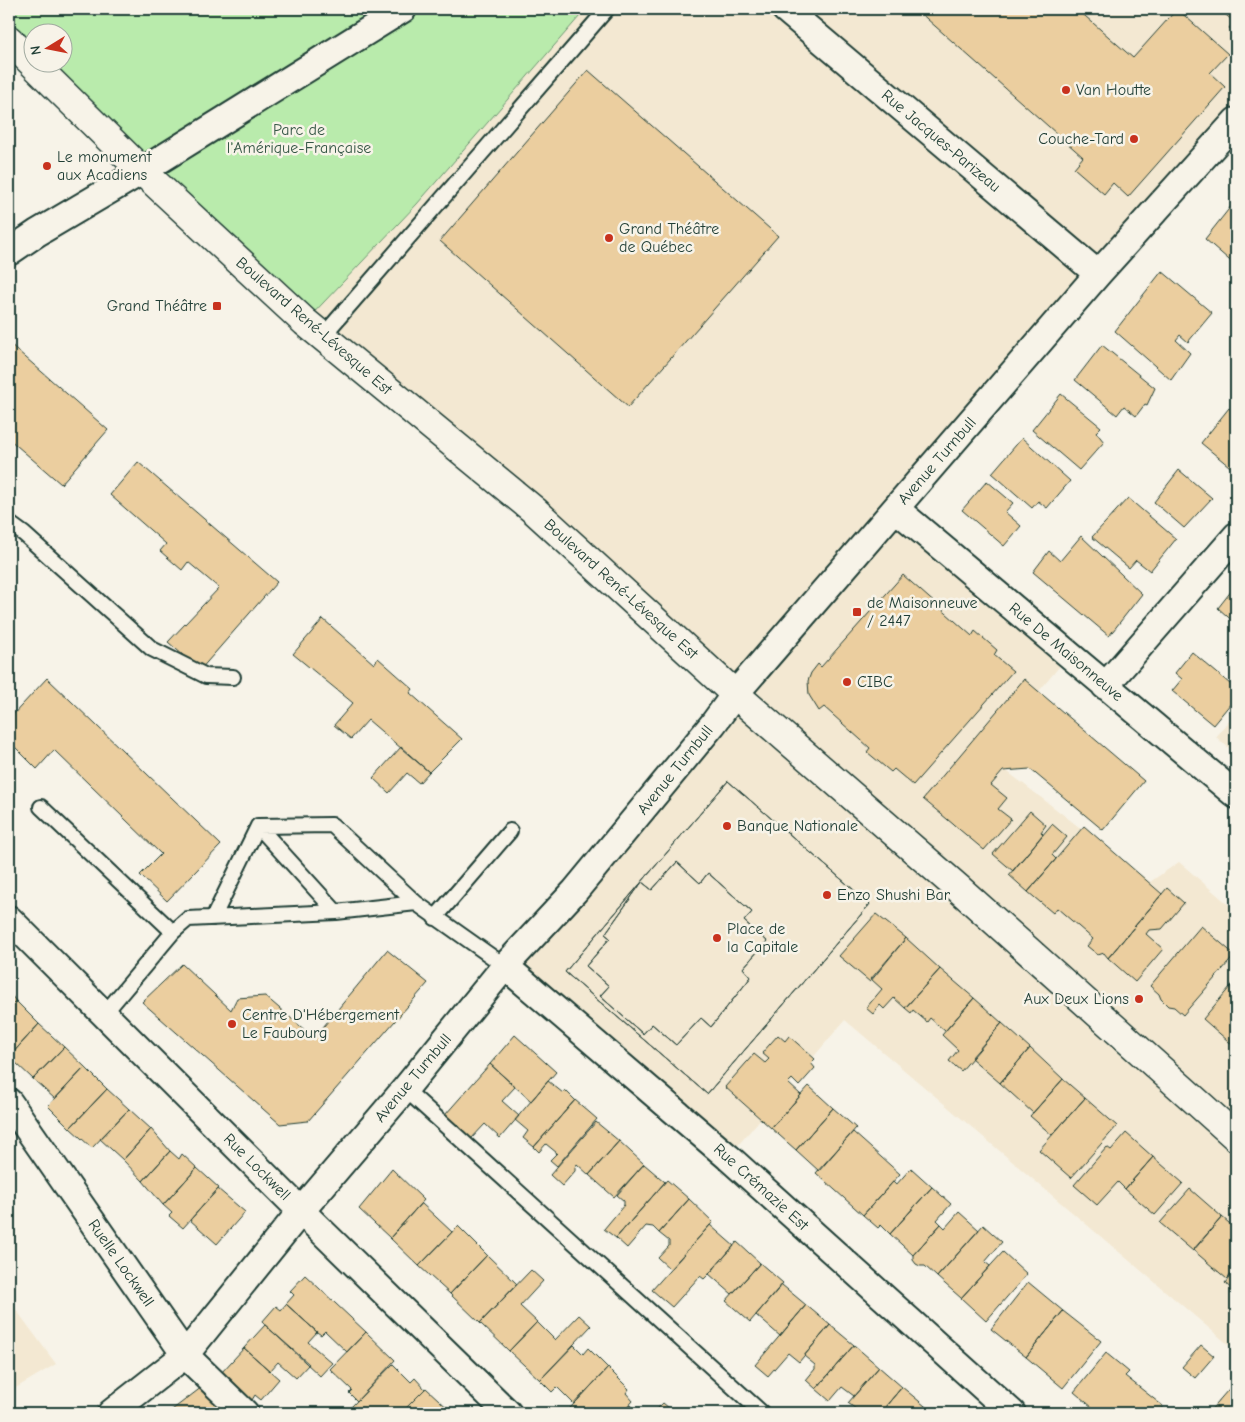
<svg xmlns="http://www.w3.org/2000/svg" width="1245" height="1422" viewBox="0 0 1245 1422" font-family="'Comic Neue',sans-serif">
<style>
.built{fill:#f3e8d2}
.green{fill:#b9ebac;stroke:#6c9470;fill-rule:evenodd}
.building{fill:#ebce9f;stroke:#1f3d34;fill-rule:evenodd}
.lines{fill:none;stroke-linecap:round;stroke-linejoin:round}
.lane-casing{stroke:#1f3d34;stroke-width:18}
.street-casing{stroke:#1f3d34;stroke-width:30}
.secondary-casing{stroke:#1f3d34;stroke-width:31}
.lane{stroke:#f7f3e8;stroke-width:14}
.street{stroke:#f7f3e8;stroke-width:26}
.secondary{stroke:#f7f3e8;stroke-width:28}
.poi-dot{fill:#c8321e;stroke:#f7f3e8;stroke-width:2}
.labels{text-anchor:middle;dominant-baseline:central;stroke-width:5;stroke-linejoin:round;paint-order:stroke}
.poi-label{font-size:16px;fill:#1f3d34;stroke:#f7f3e8;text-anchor:start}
.park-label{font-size:16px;fill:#365746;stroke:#f7f3e8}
.street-label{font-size:16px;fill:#1f3d34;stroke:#f7f3e8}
</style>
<rect width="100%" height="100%" fill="#f7f3e8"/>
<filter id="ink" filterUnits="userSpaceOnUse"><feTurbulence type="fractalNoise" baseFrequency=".02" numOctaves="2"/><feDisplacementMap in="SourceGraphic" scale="10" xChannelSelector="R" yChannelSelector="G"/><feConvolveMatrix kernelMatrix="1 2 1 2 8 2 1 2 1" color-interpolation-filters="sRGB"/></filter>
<g filter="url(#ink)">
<path class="built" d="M586 9H1236V121L896 509 1069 655 986 755 1150 882 1179 862 1236 911V1351L845 1020 728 1157 505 966 735 694 305 322 417 204Z
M1236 713V754L1216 737Z
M9 1300 56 1364 9 1392Z"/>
<path class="green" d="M9 9H586L417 204 305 322 142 171 9 40ZM32 32H62V62H32Z"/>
<path class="building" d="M919 9H1077L1133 58 1177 9 1228 54 1210 73 1225 87 1128 197 1113 183 1104 194 1074 168 1083 157 918 11Z
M1219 9H1236V34L1229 28 1234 22Z
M588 70 778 236 628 407 440 241Z
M1236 200V266L1205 239Z
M1162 271 1212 313 1188 342 1180 335 1176 340 1190 353 1171 380 1115 331Z
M9 343 108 430 61 484 9 439Z
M1102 345 1155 388 1147 405 1145 404 1136 416 1124 406 1117 415 1075 380Z
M1061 394 1101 427 1096 432 1104 442 1079 470 1032 430Z
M1229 408 1236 414V469L1235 471 1201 443Z
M1022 438 1070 481 1047 508 1038 501 1032 508 992 473Z
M138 462 277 582 200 670 168 642 219 588 188 562 182 570 160 551 166 544 110 495Z
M1179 470 1212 498 1184 528 1154 502Z
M987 481 1013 503 1005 512 1021 526 1004 546 962 510Z
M1128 498 1176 539 1150 571 1136 560 1129 568 1092 537Z
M1081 536 1142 594 1109 636 1033 572 1049 551 1060 561Z
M903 575 972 636 975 631 997 650 994 655 1013 671 913 785 894 769 891 772 867 752 870 748 824 707 819 711 809 695 808 681 811 673 818 664 821 667Z
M1236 585V624L1218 608Z
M323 619 374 664 378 658 413 689 410 693 462 739 429 772 368 720 351 739 334 725 353 703 293 654Z
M1192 652 1236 689V697L1213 725 1172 691 1182 679 1175 673Z
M47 678 221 845 167 901 140 875 161 854 54 750 37 769 9 741V719Z
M1024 679 1144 781 1103 830 1030 769 1003 771 991 785 1007 798 998 809 1011 819 984 850 923 799Z
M401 747 429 772 419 783 407 773 389 793 373 778Z
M728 781 870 904 707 1094 565 972ZM677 862 700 883 708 873 752 912 744 921 767 941 743 968 751 977 711 1027 701 1018 676 1045 652 1024 643 1034 600 996 609 986 586 966 610 938 605 934 642 882 652 890Z
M728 781 870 904 707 1094 565 972Z
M1030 811 1046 825 1041 832 1043 834 1013 871 993 854Z
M1052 824 1067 837 1052 855 1056 859 1028 892 1009 875Z
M1084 826 1162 894 1108 958 1104 953 1098 955 1087 946 1093 939 1057 908 1053 913 1028 892Z
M677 862 700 883 708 873 752 912 744 921 767 941 743 968 751 977 711 1027 701 1018 676 1045 652 1024 643 1034 600 996 609 986 586 966 610 938 605 934 642 882 652 890Z
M1167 888 1184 903 1162 929 1149 930 1146 934 1163 949 1135 982 1108 958Z
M876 914 906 938 870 982 839 956Z
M1201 926 1235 955 1183 1015 1174 1007 1168 1006 1161 999 1159 994 1150 986Z
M906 938 940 969 905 1008 894 998 884 1009 880 1005 873 1014 866 1008 882 989 871 979Z
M387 950 428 983 308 1121 280 1124 142 1002 182 964 231 1010 237 998 265 996 314 1038Z
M940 969 974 998 945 1031 930 1018 927 1022 913 1010 911 1013 905 1008Z
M1236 980V1048L1203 1019Z
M9 993 16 1001 9 1008Z
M974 998 1002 1023 961 1071 949 1061 958 1050 942 1035Z
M16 1001 39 1024 9 1057V1008Z
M1002 1023 1030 1048 1000 1083 971 1058Z
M39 1024 64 1047 33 1079 16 1063 12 1067 9 1064V1057Z
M515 1035 556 1072 531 1101 490 1064Z
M778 1035 785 1041 789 1036 815 1059 811 1063 815 1068 799 1086 792 1079 788 1083 801 1095 771 1128 725 1087 754 1054 765 1063 769 1059 762 1053Z
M64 1047 85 1067 55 1099 33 1079Z
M1030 1048 1063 1079 1033 1113 1000 1083Z
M490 1064 515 1087 502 1101 519 1116 500 1138 485 1124 471 1139 445 1115Z
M85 1067 107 1089 70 1128 48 1106Z
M1063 1079 1085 1098 1052 1135 1030 1116Z
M548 1081 563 1093 565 1090 575 1100 534 1147 523 1138 528 1131 515 1120Z
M809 1086 833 1108 796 1150 771 1128Z
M107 1089 129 1109 92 1148 70 1128Z
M1085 1098 1117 1126 1071 1178 1039 1150Z
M575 1100 597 1119 557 1166 550 1160 557 1153 546 1144 539 1152 534 1147Z
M833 1108 856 1128 819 1171 796 1150Z
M129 1109 151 1129 123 1160 100 1139Z
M596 1122 619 1141 589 1175 577 1164 575 1167V1171L562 1186 550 1175Z
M151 1129 170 1151 143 1181 123 1160Z
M853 1132 900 1174 863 1215 816 1173Z
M1126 1133 1153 1157 1125 1189 1118 1182 1097 1205 1074 1185 1107 1147 1111 1150Z
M619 1141 644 1164 614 1197 589 1175Z
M170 1151 179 1159 182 1154 197 1168 163 1205 143 1181Z
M1153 1157 1183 1183 1155 1215 1125 1189Z
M644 1164 665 1182 616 1238 604 1229 624 1205V1201L617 1195Z
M197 1168 219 1188 183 1228 169 1216 172 1213 163 1205Z
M911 1168 932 1187 890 1234 881 1225 878 1228 863 1215 893 1182 896 1185Z
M392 1169 424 1200 390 1238 359 1209Z
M667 1180 689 1199 659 1233 653 1227 646 1226 627 1248 616 1238Z
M932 1187 951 1204 937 1220 941 1224 913 1255 890 1234Z
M218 1189 245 1212 217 1244 190 1220Z
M1190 1189 1222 1217 1193 1251 1160 1223Z
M689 1199 713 1222 670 1269 658 1258 669 1246V1241L659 1233Z
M421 1203 452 1232 419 1266 390 1238Z
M959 1212 979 1230 937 1277 925 1266H920L916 1264 913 1260V1255L941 1224 945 1228Z
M1222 1217 1236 1229V1269L1227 1279 1193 1250Z
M710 1225 734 1246 709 1274 704 1279 700 1276 672 1307 652 1290Z
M983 1225 1002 1242 985 1262 990 1266 961 1298 937 1277Z
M458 1226 487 1255 450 1294 419 1266Z
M737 1242 760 1263 732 1294 709 1274Z
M1003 1252 1027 1274 986 1321 961 1298Z
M487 1255 517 1284 480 1323 450 1294Z
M760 1263 783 1283 750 1322 726 1301Z
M1236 1269V1293L1225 1283Z
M531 1270 543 1281 520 1306 537 1322 509 1351 480 1323Z
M305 1275 366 1332 347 1352 325 1331 321 1335 317 1332 286 1304 294 1295 290 1291Z
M1028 1282 1063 1311 1026 1357 991 1329Z
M782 1285 806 1305 780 1336 756 1315Z
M286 1304 317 1332 308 1342 332 1363 320 1376 262 1322 276 1306 281 1310Z
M806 1305 830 1325 799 1362 788 1353 768 1376 755 1365Z
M1063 1311 1101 1341 1063 1388 1026 1357Z
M579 1315 591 1326 540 1380 509 1351 537 1322 555 1340Z
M265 1325 309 1364 296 1378 278 1362 270 1371 244 1348Z
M830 1325 854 1345 816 1389 806 1380 815 1369V1365L804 1356Z
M366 1332 395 1360 357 1401 349 1393 352 1390 330 1369Z
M574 1345 583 1354 588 1348 608 1368 574 1404 557 1387 552 1392 540 1380Z
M854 1345 879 1367 854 1396 842 1387 830 1401 816 1389Z
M1201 1345 1214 1356 1195 1378 1182 1367Z
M244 1348 279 1379 261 1400 255 1395 252 1400 221 1373Z
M1106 1353 1129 1372 1125 1376 1163 1406 1158 1413H1099L1074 1392Z
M393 1364 411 1382 415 1378 425 1389 401 1413H358L351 1407Z
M879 1367 902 1387 880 1413H861L848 1403Z
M608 1368 629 1389 626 1393 633 1401 622 1413H576L570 1408Z
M1235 1382 1236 1383V1413H1208Z
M202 1387 228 1413H168Z
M902 1387 925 1406 919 1413H880Z
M426 1388 453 1413H401Z
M663 1403 675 1413H653Z
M630 1405 638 1413H622Z
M743 1406 751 1413H736Z
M925 1406 933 1413H919Z"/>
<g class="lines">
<defs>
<path id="lane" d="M322 337 607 9
M9 523 24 534 152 649 206 676 233 677
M41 807 173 932
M258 826 336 912
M213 918 258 826 332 825 416 903
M435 918 510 831
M104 1014 173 932 188 919 336 912 416 903 505 966
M405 1089 762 1413"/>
<path id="street" d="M785 9 1098 274
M9 252 37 233 142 171 403 9
M896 509 1236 795
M1105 686 1236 536
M9 919 301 1211 508 1413
M505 966 728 1157 1012 1413
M9 1102 185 1355 245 1413
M111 1413 185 1355 301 1211 405 1089 505 966 575 891 713 724 735 694 1098 274 1236 121"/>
<path id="secondary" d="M9 40 142 171 305 322 535 511 735 694 958 888 1236 1137"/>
</defs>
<use href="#lane" class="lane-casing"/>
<use href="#street" class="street-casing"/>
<use href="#secondary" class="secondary-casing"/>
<use href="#lane" class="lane"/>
<use href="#street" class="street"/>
<use href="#secondary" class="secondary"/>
</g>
</g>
<g class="poi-dot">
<circle cx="1066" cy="90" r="5"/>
<circle cx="1134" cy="139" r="5"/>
<circle cx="47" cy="166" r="5"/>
<circle cx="609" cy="238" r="5"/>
<rect x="212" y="301" width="10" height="10" rx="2.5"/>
<rect x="852" y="607" width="10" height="10" rx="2.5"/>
<circle cx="847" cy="682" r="5"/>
<circle cx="727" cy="826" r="5"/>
<circle cx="827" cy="895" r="5"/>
<circle cx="717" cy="938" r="5"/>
<circle cx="1139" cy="999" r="5"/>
<circle cx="232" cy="1024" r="5"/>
</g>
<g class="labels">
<g class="poi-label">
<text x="1076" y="90">Van Houtte</text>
<text x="1124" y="139" text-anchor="end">Couche-Tard</text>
<text x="57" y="157">Le monument<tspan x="57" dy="18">aux Acadiens</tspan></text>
<text x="619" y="229">Grand Théâtre<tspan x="619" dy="18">de Québec</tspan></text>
<text x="207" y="306" text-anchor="end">Grand Théâtre</text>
<text x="867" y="603">de Maisonneuve<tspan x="867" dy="18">/ 2447</tspan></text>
<text x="857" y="682">CIBC</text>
<text x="737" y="826">Banque Nationale</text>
<text x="837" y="895">Enzo Shushi Bar</text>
<text x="727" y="929">Place de<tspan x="727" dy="18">la Capitale</tspan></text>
<text x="1129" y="999" text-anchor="end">Aux Deux Lions</text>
<text x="242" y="1015">Centre D'Hébergement<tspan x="242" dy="18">Le Faubourg</tspan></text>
</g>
<g class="park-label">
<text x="299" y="130">Parc de<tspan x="299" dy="18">l'Amérique-Française</tspan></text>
</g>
<g class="street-label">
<text transform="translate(941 141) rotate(40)">Rue Jacques-Parizeau</text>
<text transform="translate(314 326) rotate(41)">Boulevard René-Lévesque Est</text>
<text transform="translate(937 461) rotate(-49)">Avenue Turnbull</text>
<text transform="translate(621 589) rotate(42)">Boulevard René-Lévesque Est</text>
<text transform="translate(1066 652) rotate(40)">Rue De Maisonneuve</text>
<text transform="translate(675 770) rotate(-51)">Avenue Turnbull</text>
<text transform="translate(413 1078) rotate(-50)">Avenue Turnbull</text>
<text transform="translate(257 1167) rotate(45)">Rue Lockwell</text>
<text transform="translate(761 1187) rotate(42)">Rue Crémazie Est</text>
<text transform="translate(121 1263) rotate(55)">Ruelle Lockwell</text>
</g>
</g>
<rect width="1245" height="1422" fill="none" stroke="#f7f3e8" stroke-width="30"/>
<rect x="15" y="15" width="1215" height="1392" fill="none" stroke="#1f3d34" stroke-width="2" filter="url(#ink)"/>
<g transform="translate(48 48) rotate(260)"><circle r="24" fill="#f7f3e8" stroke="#a1aaa0"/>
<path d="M0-4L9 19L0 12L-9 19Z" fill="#c8321e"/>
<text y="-8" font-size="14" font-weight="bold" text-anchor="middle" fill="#1f3d34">N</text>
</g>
</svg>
